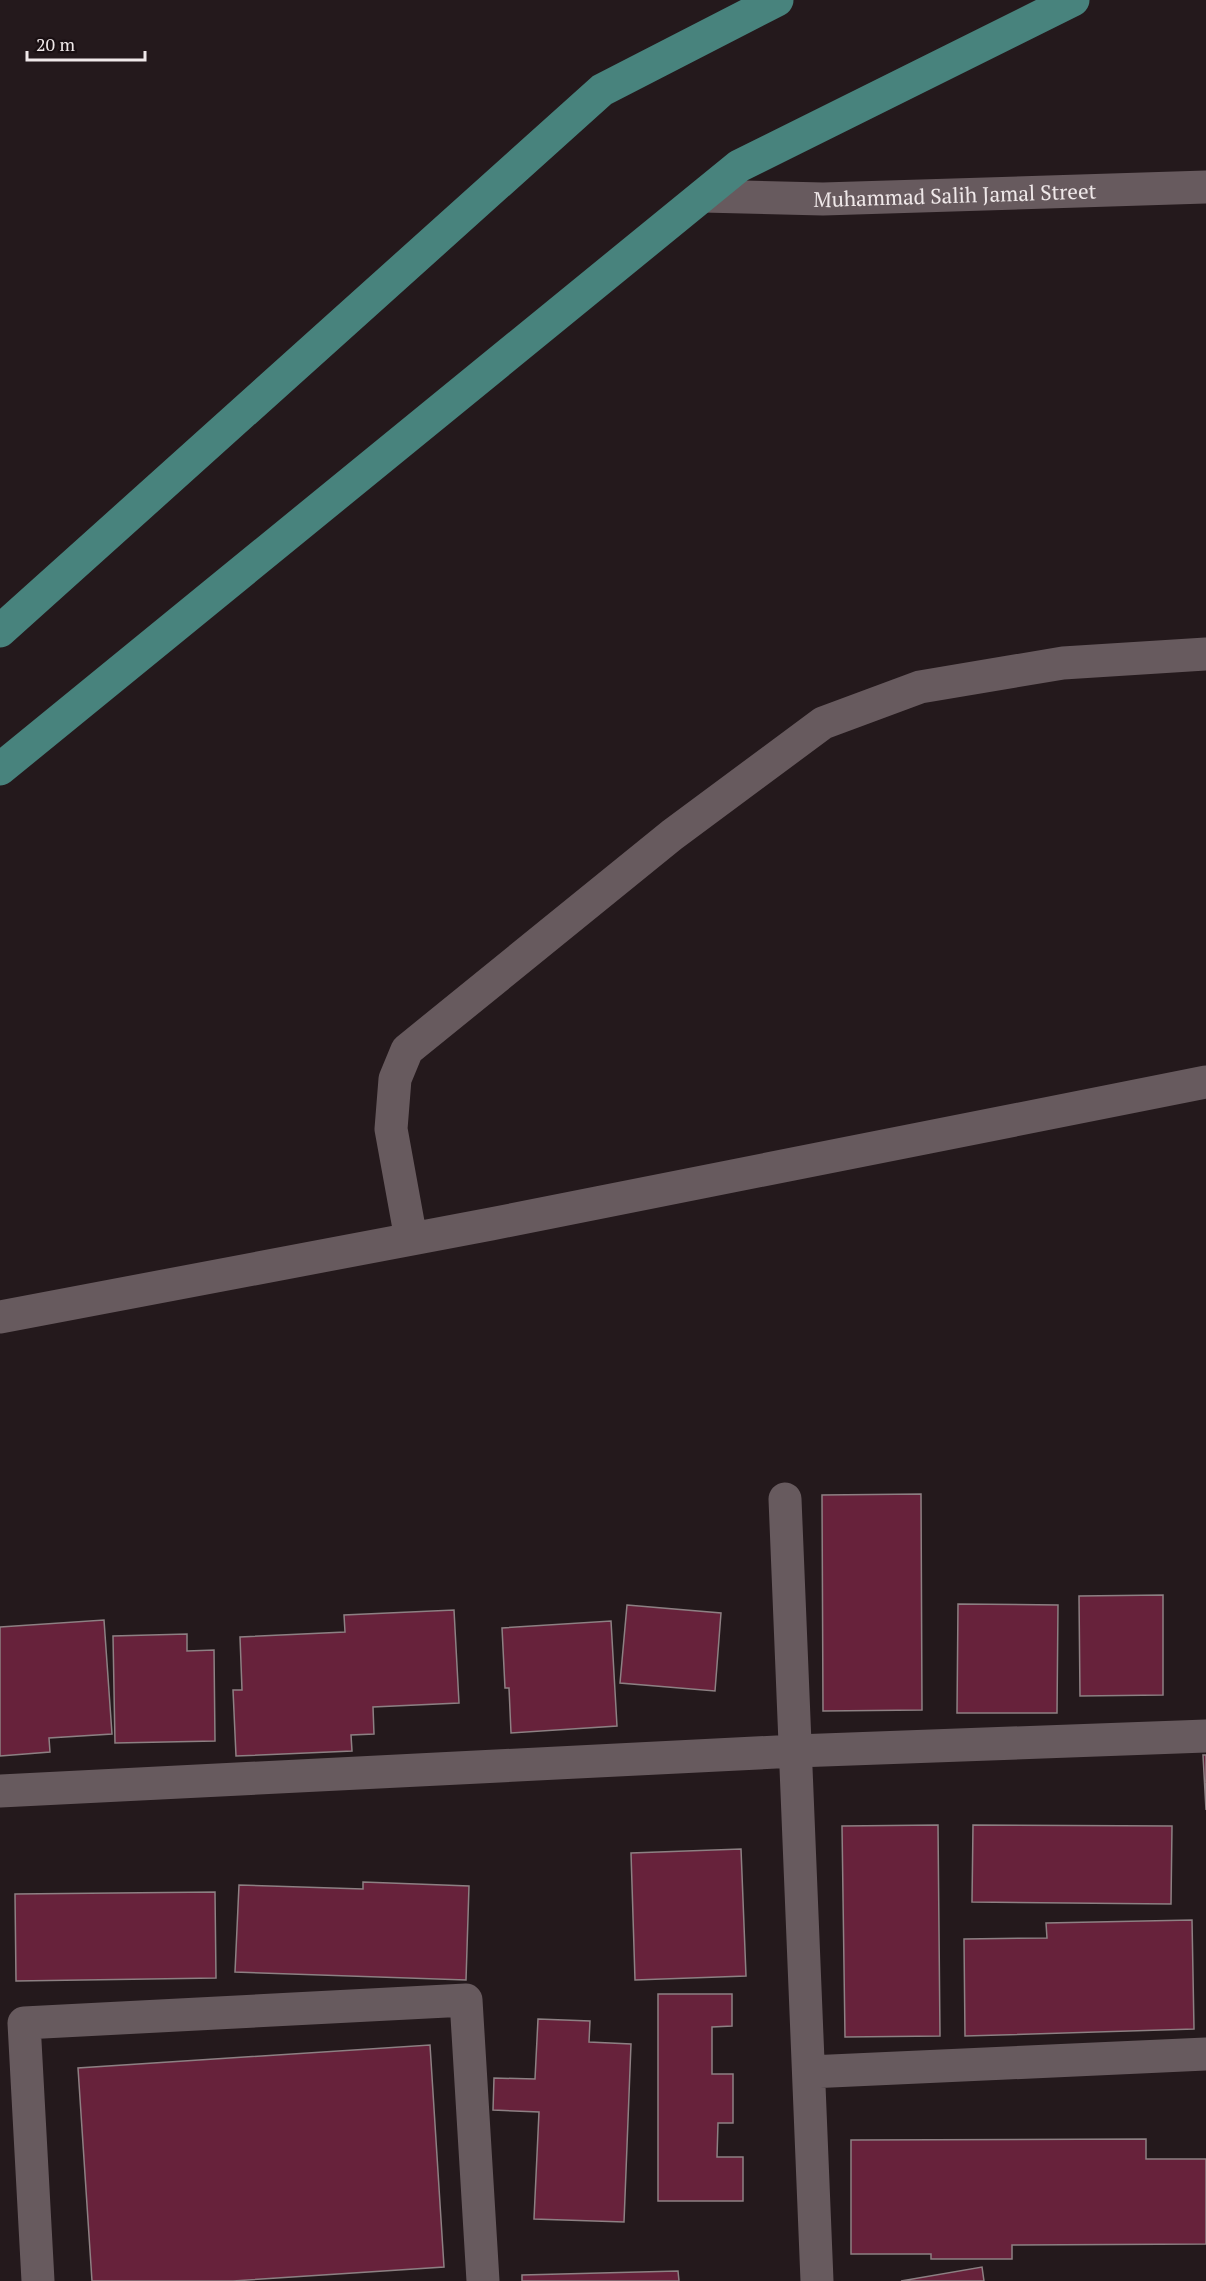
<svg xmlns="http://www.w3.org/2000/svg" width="1206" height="2281" viewBox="0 0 1206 2281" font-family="'PT Serif',serif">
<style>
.building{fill:#67223b;stroke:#8d8083;stroke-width:1.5}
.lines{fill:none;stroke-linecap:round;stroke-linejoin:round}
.minor{stroke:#675a5e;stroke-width:33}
.tertiary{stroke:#675a5e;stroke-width:33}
.primary{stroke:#48837d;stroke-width:33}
.labels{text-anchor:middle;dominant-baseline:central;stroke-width:5;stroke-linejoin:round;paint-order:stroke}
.street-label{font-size:21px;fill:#efe8e9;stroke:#1a1013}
</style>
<rect width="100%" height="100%" fill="#24191c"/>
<path class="building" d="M921 1494 922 1710 823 1711 822 1495Z
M1163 1595V1695L1080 1696 1079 1596Z
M958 1604 1058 1605 1057 1713H957Z
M627 1605 721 1613 715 1691 620 1683Z
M454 1610 459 1703 373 1707 374 1734 351 1735 352 1751 236 1756 233 1690H242L240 1637 345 1632 344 1615Z
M104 1620 112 1734 49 1738 50 1752 0 1756V1627Z
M611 1621 617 1726 511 1733 509 1688H505L502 1628Z
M187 1634V1651L214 1650 215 1741 115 1743 113 1636Z
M1203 1755H1206V1810Z
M938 1825 940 2036 845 2037 842 1826Z
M973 1825 1172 1826 1171 1904 972 1902Z
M741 1849 746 1976 635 1980 631 1853Z
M363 1882 469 1886 466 1980 235 1972 239 1885 363 1889Z
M215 1892 216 1978 16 1981 15 1894Z
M1192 1920 1194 2029 965 2036 964 1939 1047 1938 1046 1923Z
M658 1994H732V2026L712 2027V2074H733V2123H718L717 2157H743V2201H658Z
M538 2019 590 2021 589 2042 631 2044 624 2222 534 2219 539 2112 493 2110 494 2078 535 2079Z
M430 2045 444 2267 233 2281H92L78 2068Z
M1146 2139V2159H1206V2244L1012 2245V2259H931V2254H851V2140Z
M982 2267 984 2281H901Z
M678 2271 679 2281H522V2275Z"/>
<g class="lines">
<path class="minor" d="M411 1239 391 1129 395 1079 407 1050 672 835 823 723 920 687 1063 663 1206 654
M0 1317 491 1224 1206 1082
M785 1499 817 2281
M0 1791 796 1751 1206 1736
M809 2072 1206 2054
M38 2281 24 2023 466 2000 483 2281"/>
<path class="tertiary" id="s1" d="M703 196 823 199 1206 187"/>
<path class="primary" d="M0 631 602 90 777 0
M0 769 739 166 1073 0"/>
</g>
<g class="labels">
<g class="street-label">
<text stroke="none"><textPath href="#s1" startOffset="252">Muhammad Salih Jamal Street</textPath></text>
</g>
</g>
<path d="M27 51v9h118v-9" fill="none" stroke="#efe8e9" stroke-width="3"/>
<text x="36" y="51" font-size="18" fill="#efe8e9" stroke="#1a1013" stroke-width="4.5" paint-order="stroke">20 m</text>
</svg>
